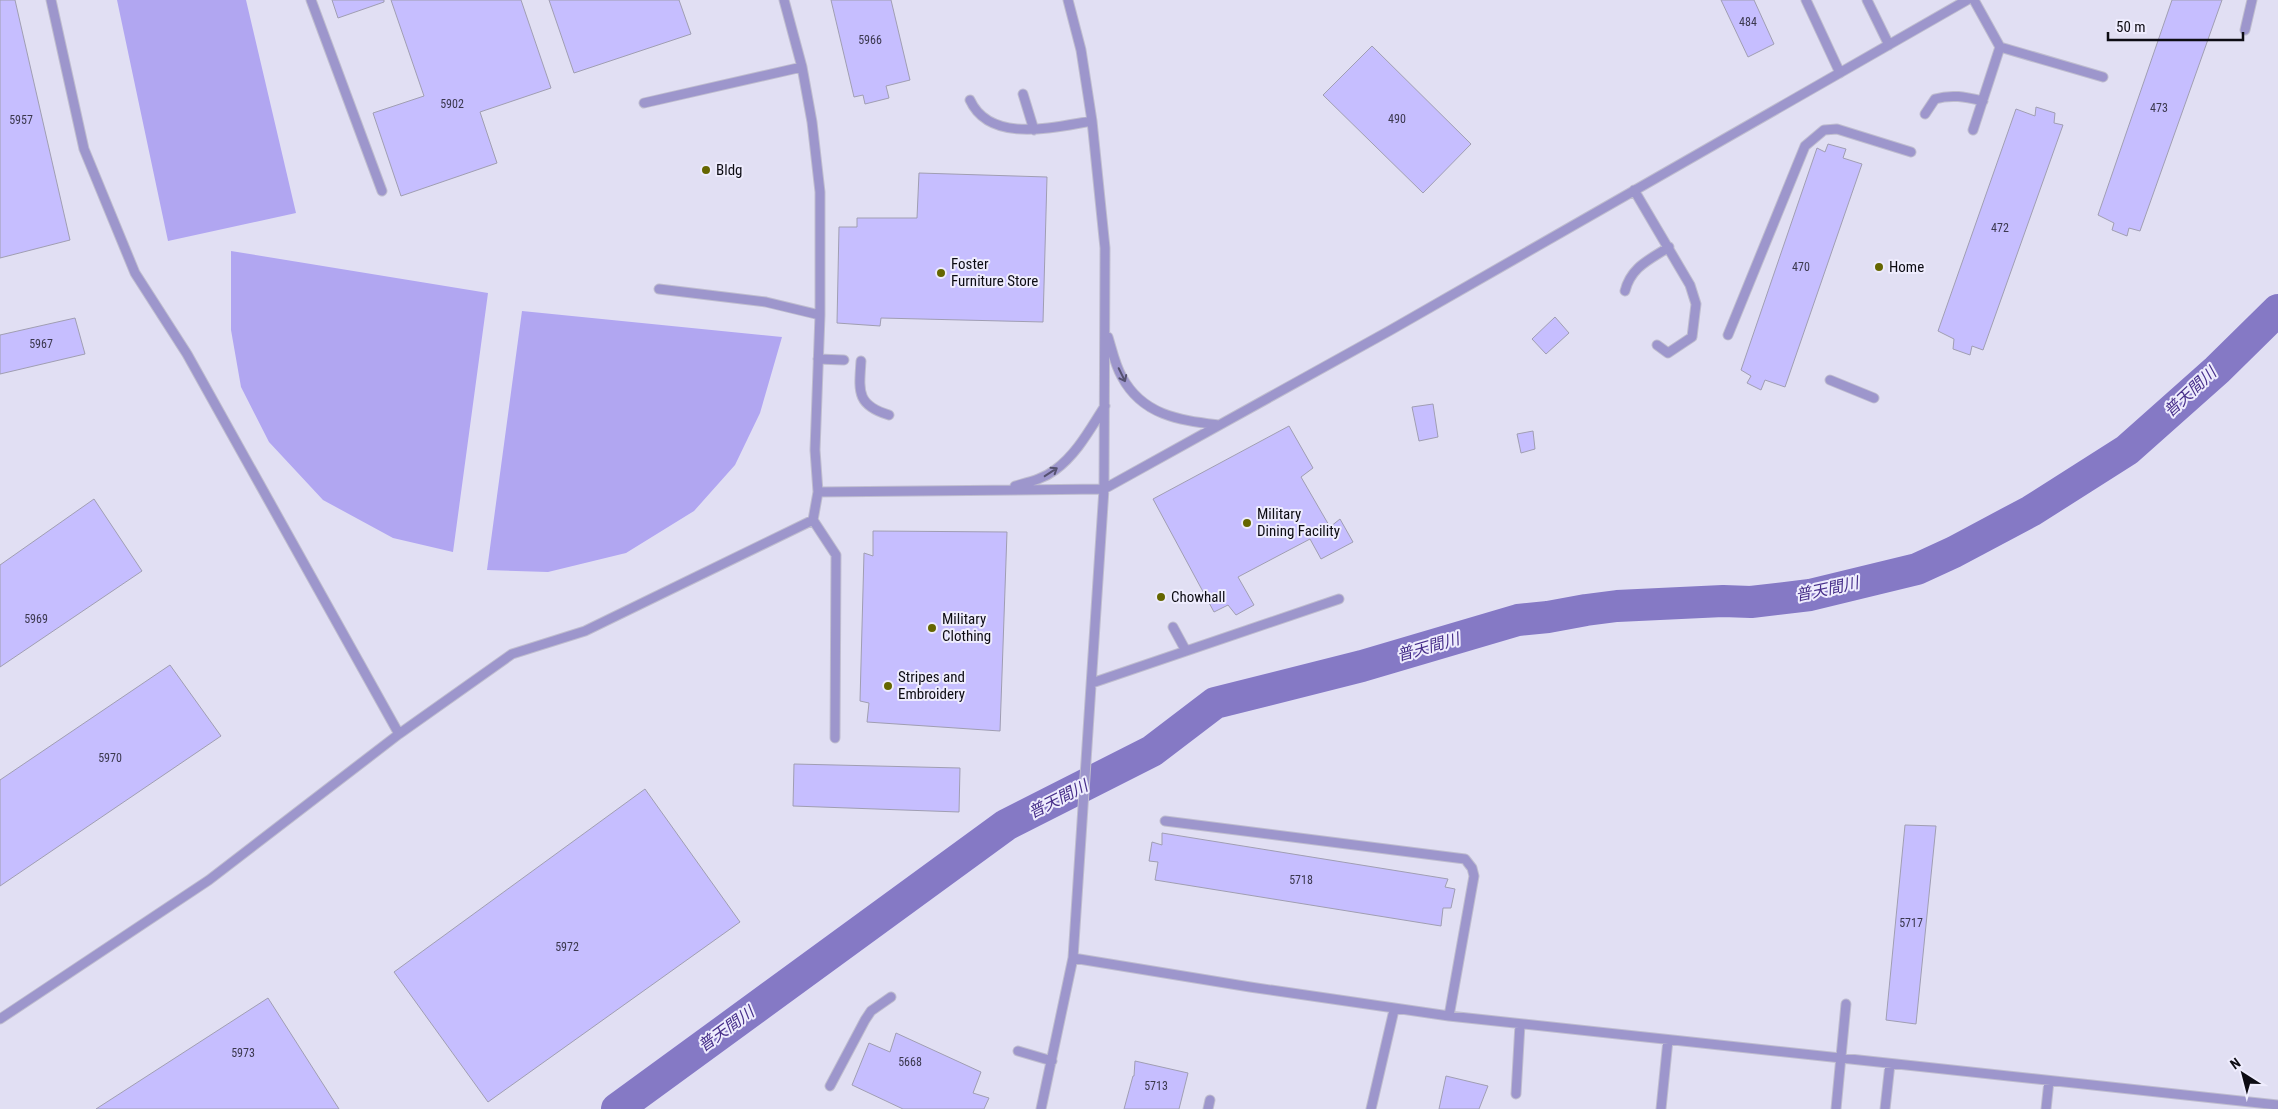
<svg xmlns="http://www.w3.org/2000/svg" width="2278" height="1109" viewBox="0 0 2278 1109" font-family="'Roboto Condensed','Noto Sans JP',sans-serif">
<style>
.green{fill:#b1a6f1}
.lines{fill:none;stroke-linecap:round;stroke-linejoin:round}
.river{stroke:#8579c5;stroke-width:32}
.building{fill:#c6beff;stroke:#a09eb2}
.lane-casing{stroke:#bfbdcf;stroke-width:11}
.lane{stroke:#9d96cc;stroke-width:9}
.oneway{stroke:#555170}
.poi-dot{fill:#656600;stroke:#eeecfd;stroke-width:2}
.labels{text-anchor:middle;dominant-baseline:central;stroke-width:4;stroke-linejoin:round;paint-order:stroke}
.number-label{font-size:12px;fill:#3b384e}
.poi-label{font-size:15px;fill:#0d0c13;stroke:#eeecfd;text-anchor:start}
.water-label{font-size:16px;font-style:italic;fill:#48308b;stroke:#eeecfd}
</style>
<rect width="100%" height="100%" fill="#e1dff3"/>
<path class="green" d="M117 0H246L296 213 168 241Z
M231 251 488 293 453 552 393 538 323 500 269 442 241 387 231 330Z
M522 311 782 337 760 413 735 465 694 511 626 553 548 572 487 570Z"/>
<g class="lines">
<path class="river" d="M617 1109 1006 825 1152 751 1215 703 1362 666 1518 620 1548 617 1586 610 1617 606 1723 601 1751 602 1810 595 1917 569 1954 552 2031 511 2127 450 2217 370 2278 310"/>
</g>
<path class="building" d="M0 0H15L70 240 0 258Z
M332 0H384V2L338 18Z
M391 0H521L551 88 480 112 497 163 401 196 373 113 424 96Z
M549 0H679L691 34 574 73Z
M831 0H891L910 80 886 86 889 98 865 104 863 95 854 97Z
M1721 0H1754L1774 44 1748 57Z
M2172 0H2222L2140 231 2129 228 2127 236 2112 230 2114 223 2098 215Z
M1372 46 1471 144 1423 193 1323 95Z
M2036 107 2055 113 2054 123 2063 125 1983 350 1972 346 1970 355 1953 349 1954 339 1938 331 2016 109 2035 116Z
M1828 144 1846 149 1843 158 1862 164 1785 387 1765 380 1761 390 1747 383 1751 376 1741 370 1817 148 1825 152Z
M919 173 1047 177 1043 322 881 318 880 326 837 323 839 227H857V218H917Z
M1555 317 1569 333 1546 354 1532 339Z
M75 318 85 354 0 374V335Z
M1433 404 1438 437 1419 441 1412 407Z
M1289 426 1313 468 1301 477 1330 527 1340 519 1353 542 1321 559 1310 539 1238 577 1254 605 1236 615 1228 605 1214 612 1153 499Z
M1533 431 1535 449 1521 453 1517 434Z
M94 499 142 571 0 667V565Z
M873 531 1007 532 1000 731 867 722 869 703 860 701 864 553 873 556Z
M170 665 221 736 0 886V780Z
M794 764 960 768 959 812 793 806Z
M645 789 740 922 488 1102 394 972Z
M1905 825 1936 826 1916 1024 1886 1020Z
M1162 833 1448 879 1445 887 1455 889 1451 908H1443L1441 926 1155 880 1158 862 1149 861 1152 842 1162 845Z
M268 998 339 1109H96Z
M896 1033 981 1072 973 1093 989 1098 984 1109H903L852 1085 869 1043 890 1052Z
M1135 1061 1188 1073 1179 1109H1124L1133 1076H1134Z
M1446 1076 1488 1086 1479 1109H1439Z"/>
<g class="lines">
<defs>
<path id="lane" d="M51 0 84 149 135 273 187 354 399 734
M311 0 382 191
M1806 0 1840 73
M1867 0 1889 45
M1974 0 2000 47 2103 77
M2245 30 2252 0
M1023 94 1034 130
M970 100C990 144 1054 127 1092 121
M644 103 802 67
M1925 114 1935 99C1952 94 1965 97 1983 101
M1973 130 2000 47
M1634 190 1690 285 1696 304 1692 337 1668 353 1657 345
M659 289 766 302 820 315
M1625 291C1631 267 1649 260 1669 247
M1728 335 1805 146 1824 130 1837 129 1911 152
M1108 337C1112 350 1115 365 1122 377 1143 416 1180 420 1219 425
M818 359 844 360
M861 361C859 391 856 405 889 415
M1830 380 1874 398
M1015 486C1029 482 1043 479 1055 470 1077 454 1090 429 1105 406
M818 492 1104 489 1389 331 1967 0
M813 520 836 555 835 738
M1173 627 1186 651
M1092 683 1339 599
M1165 821 1465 859 1472 868 1474 876 1449 1016
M1073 958 1250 987 1449 1016 2278 1105
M0 1019 209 880 399 734 512 654 585 631 813 520 818 492 815 450 820 315V192L812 122 802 67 784 0
M1018 1051 1052 1061
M830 1086 865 1020 871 1011 891 997
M1516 1094 1520 1024
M1041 1109 1073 958 1104 489 1105 248 1092 121 1081 50 1068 0
M1208 1109 1210 1100
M1371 1109 1394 1010
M1661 1109 1668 1040
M1836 1109 1846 1004
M1885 1109 1890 1064
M2046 1109 2049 1081"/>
</defs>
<use href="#lane" class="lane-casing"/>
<use href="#lane" class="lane"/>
</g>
<defs><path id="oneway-shaft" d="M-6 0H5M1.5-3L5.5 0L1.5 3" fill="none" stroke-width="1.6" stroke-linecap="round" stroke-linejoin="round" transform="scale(1.25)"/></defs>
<g class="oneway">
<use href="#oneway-shaft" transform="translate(1122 375) rotate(64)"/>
<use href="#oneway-shaft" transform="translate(1051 472) rotate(-33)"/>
</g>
<g class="poi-dot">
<circle cx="706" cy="170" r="5"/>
<circle cx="1879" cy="267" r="5"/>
<circle cx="941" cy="273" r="5"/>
<circle cx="1247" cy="523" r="5"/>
<circle cx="1161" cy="597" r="5"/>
<circle cx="932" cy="628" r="5"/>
<circle cx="888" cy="686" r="5"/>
</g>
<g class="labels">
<g class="number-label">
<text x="1748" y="22">484</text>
<text x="870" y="40">5966</text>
<text x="452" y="104">5902</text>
<text x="2159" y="108">473</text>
<text x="1397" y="119">490</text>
<text x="21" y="120">5957</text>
<text x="2000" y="228">472</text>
<text x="1801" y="267">470</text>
<text x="41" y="344">5967</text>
<text x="36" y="619">5969</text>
<text x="110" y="758">5970</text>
<text x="1301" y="880">5718</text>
<text x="1911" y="923">5717</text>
<text x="567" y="947">5972</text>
<text x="243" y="1053">5973</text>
<text x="910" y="1062">5668</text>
<text x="1156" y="1086">5713</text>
</g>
<g class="poi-label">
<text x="716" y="170">Bldg</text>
<text x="951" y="264">Foster<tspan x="951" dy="17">Furniture Store</tspan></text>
<text x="1889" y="267">Home</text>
<text x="1257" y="514">Military<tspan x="1257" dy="17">Dining Facility</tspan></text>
<text x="1171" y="597">Chowhall</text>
<text x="942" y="619">Military<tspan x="942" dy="17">Clothing</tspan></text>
<text x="898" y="677">Stripes and<tspan x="898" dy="17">Embroidery</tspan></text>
</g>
<g class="water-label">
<text transform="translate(2190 392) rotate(-43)">普天間川</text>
<text transform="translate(1827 589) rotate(-12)">普天間川</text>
<text transform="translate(1428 647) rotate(-16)">普天間川</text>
<text transform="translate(1058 799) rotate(-27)">普天間川</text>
<text transform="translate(726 1029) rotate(-36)">普天間川</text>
</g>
</g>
<g transform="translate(2243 1074) rotate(324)" stroke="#eeecfd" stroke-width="4" paint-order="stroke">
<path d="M0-4L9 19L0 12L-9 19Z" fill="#0d0c13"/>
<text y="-8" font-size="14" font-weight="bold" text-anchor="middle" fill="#0d0c13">N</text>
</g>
<path d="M2108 32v8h135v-8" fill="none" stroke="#0d0c13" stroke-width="2.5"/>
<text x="2116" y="32" font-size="15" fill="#0d0c13" stroke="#eeecfd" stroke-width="4" paint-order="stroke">50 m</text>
</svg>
